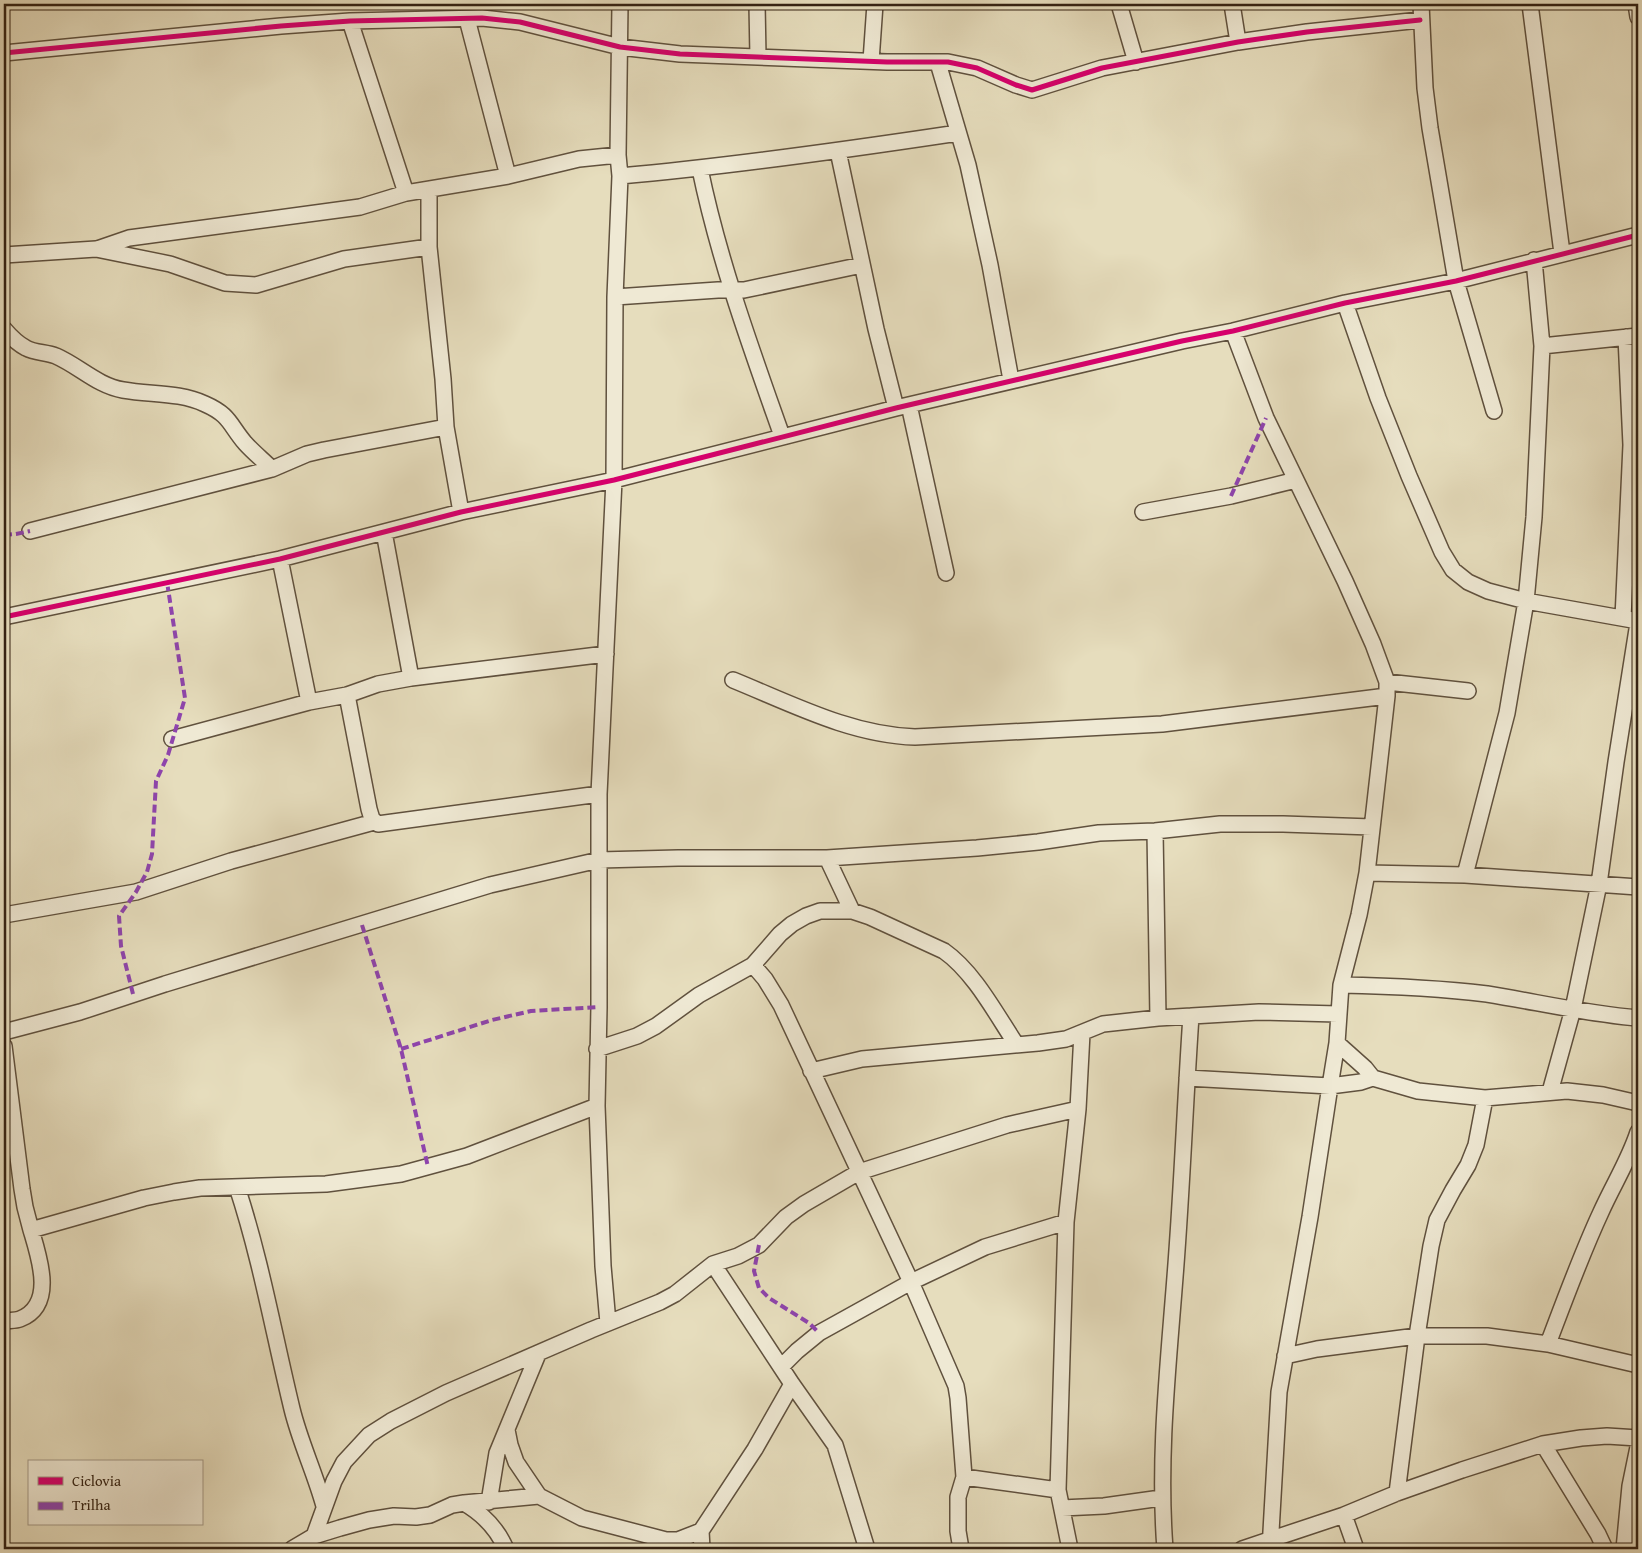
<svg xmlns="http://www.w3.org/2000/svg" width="1642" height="1553" viewBox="0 0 1642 1553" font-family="'Gentium Book Plus',serif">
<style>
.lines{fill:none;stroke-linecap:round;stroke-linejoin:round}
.minor-casing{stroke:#60513e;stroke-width:18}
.minor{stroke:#efe9d4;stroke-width:15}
.quiet{stroke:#8e44ad;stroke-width:4;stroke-dasharray:8 4;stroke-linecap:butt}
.cycleway-casing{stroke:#efe9d4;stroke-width:8}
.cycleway{stroke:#d6006c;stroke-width:5}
</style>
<rect width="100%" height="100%" fill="#e6ddbd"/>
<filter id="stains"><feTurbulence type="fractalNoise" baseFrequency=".004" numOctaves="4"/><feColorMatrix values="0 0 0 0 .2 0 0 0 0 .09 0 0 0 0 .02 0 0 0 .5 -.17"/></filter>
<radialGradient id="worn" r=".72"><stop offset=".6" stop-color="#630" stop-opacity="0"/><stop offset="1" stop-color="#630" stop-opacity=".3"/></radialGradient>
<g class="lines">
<defs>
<path id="minor" d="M757 4 758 57
M1119 4 1136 62
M1232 4 1238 42
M1421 4 1425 88 1430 128 1456 281 1494 411
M1530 4 1562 253
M1636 4 1638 17
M467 19 508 176
M350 21 406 193
M4 53 281 26 350 21 482 18 520 22 620 47 680 54 887 62H948L977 68 1016 85 1032 90 1102 68 1238 42 1307 32 1420 20
M871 61 875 4
M938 63 968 165 990 265 1011 380
M838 151 876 329 896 408
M700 169C719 261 751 348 782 436
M620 176C733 166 845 150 958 133
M429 189V247
M97 249 129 238 360 207 406 193 508 176 579 159 618 155
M4 255 96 249 170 264 225 283 256 285 344 259 429 247 443 379 446 427 461 512
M615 297 718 290H744L862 265
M1345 303 1378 398 1409 476 1442 552 1453 570 1468 582 1488 591 1526 601 1638 621
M4 329C10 336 18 344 26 348 35 353 46 352 56 356 79 366 98 386 123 390 151 395 179 392 205 404 230 415 229 424 245 443 253 452 263 460 272 469L307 454 324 450 446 427
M1233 331 1266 418 1345 581 1373 644 1387 682V696L1367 873 1359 915 1341 985 1337 1043 1330 1086 1310 1217 1279 1392 1270 1549
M1542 346 1638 336
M909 405 946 573
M1143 512 1231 496 1296 480
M30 531 272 469
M384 532 411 678
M280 559 309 702
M4 617 280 559 461 512 614 480 896 408 1182 341 1233 331 1345 303 1456 281 1638 235
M1623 618 1631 445 1626 337
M733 680C792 704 851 735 915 737L1162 724 1387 696
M1387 682 1468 691
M347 695 369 809 372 819 378 824 599 794
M172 739 309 702 347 695 378 684 411 678 606 654
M1155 831 1158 1018
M827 858 852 911
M1367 873 1465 875 1638 887
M1465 875 1507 713 1526 601 1534 517 1542 346 1534 260
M4 915 136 892 231 861 374 822
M753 965 765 979 781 1005 911 1282 956 1386 958 1398 964 1477 958 1497V1531L961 1549
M1341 985C1390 986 1438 988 1487 994 1537 1002 1587 1014 1638 1018
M4 1032 80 1012 165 984 490 885 599 860 678 858H827L977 848 1038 842 1099 833 1155 831 1220 824H1283L1372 827
M1337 1043 1365 1068 1373 1078 1418 1091 1485 1098 1567 1091 1603 1095 1638 1103
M4 1046 22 1189 25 1207 31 1230 144 1198 174 1192 200 1188 326 1184 401 1174 467 1156 597 1106
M597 1049 637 1036 656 1026 699 995 753 965 780 934 792 924 806 916 820 911H852L870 917 944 951C974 972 996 1014 1016 1044
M811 1071 862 1059 1038 1043 1066 1039 1103 1024 1158 1018 1259 1012 1338 1014
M1187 1078 1330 1086 1361 1082 1373 1078
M1550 1092 1573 1009 1599 884 1616 762 1638 623
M237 1187C261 1260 274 1335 292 1409 300 1442 315 1473 324 1506
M713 1264 792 1384 835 1445 867 1549
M4 1321C9 1320 15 1321 20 1319 56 1305 39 1257 31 1230
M608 1323 603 1266 597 1106 599 1007V794L614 480 615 297 620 176 618 155 620 4
M1548 1344C1565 1299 1581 1255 1601 1212 1613 1185 1629 1160 1638 1132
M1285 1356 1317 1349 1417 1336H1487L1548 1344 1638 1365
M781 1367 797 1351 819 1333 911 1282 985 1247 1066 1222
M507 1430 510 1445 516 1462 539 1496 582 1518 666 1540H678L701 1531
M1543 1444 1598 1534 1605 1549
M964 1477 1058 1490
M1397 1493 1417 1336 1431 1246 1437 1220 1453 1190 1468 1165 1476 1145 1485 1098
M489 1502 497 1453 538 1354
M464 1503C483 1514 497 1528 506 1549
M1062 1508 1104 1506 1161 1498
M1344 1515 1356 1549
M314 1536 334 1481 344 1462 369 1435 391 1421 446 1393 591 1330 660 1302 675 1294 713 1264 738 1256 759 1245 786 1217 804 1204 859 1172 1007 1125 1078 1109
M292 1549 314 1536 340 1528 369 1520 394 1516 416 1517 430 1515 452 1505 464 1503 539 1496
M702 1549 701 1531 755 1449 792 1384
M1070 1549 1058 1490 1066 1222 1078 1109 1082 1033
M1165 1549C1158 1458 1168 1368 1175 1277 1182 1190 1185 1103 1191 1016
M1242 1549 1344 1515 1397 1493 1462 1470 1543 1444 1581 1438 1607 1436 1638 1438
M1624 1549 1630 1486 1638 1447"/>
</defs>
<use href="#minor" class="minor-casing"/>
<use href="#minor" class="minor"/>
<path class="quiet" d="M1231 496 1266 418
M4 535 16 534 30 531
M362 925 401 1049 428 1167
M133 994 121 946 119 916 136 892 147 872 152 854 156 781 168 755 185 698 167 582
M401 1049 492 1020 531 1011 599 1007
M759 1245 754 1271 759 1288 769 1298 809 1323 819 1333"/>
<defs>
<path id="cycleway" d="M4 53 281 26 350 21 482 18 520 22 620 47 680 54 887 62H948L977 68 1016 85 1032 90 1102 68 1238 42 1307 32 1420 20
M4 617 280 559 461 512 614 480 896 408 1182 341 1233 331 1345 303 1456 281 1638 235"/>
</defs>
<use href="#cycleway" class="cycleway-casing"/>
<use href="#cycleway" class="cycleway"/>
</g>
<rect width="1642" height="1553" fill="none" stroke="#e6ddbd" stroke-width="20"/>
<rect x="5" y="5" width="1632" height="1543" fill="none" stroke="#342213" stroke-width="2.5"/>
<rect x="10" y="10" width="1622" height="1533" fill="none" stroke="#342213"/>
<rect x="28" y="1460" width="175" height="65" fill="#efe9d4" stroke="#a49987"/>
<rect x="38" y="1477" width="25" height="8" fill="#d6006c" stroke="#a49987"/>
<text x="72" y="1486" font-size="15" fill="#342213">Ciclovia</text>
<rect x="38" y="1502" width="25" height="8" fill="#8e44ad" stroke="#a49987"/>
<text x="72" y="1510" font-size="15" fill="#342213">Trilha</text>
<rect width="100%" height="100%" filter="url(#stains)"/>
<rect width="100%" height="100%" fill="url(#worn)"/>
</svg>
